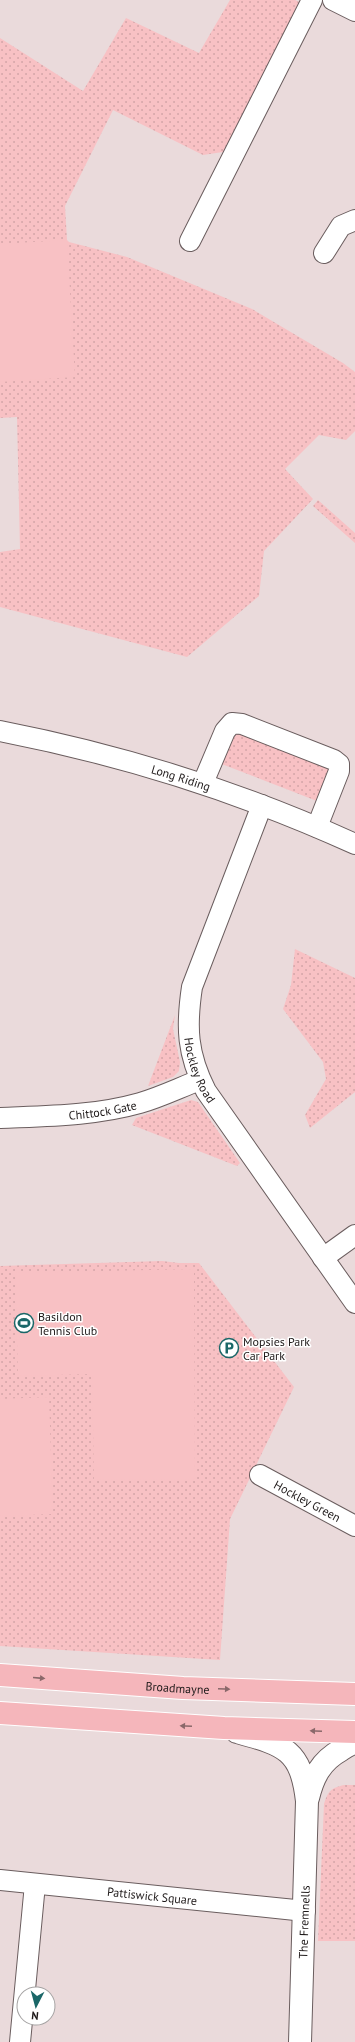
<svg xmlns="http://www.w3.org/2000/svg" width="355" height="2042" viewBox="0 0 355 2042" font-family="'PT Sans',sans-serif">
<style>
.grass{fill:url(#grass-dots)}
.pitch{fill:#f8c1c4}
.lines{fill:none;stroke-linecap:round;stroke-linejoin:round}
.minor-casing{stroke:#6a5d5e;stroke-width:22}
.tertiary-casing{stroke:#6a5d5e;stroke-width:24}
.primary-casing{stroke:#fff;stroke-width:24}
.minor{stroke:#fff;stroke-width:20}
.tertiary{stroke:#fff;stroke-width:22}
.primary{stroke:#f5b6bb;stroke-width:22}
.oneway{fill:#8a686a}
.labels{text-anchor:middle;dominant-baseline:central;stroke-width:3;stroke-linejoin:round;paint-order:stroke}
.street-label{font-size:12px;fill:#1f1a1a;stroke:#fff}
.poi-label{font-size:12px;fill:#1f1a1a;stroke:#fff;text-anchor:start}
</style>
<defs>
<pattern id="grass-dots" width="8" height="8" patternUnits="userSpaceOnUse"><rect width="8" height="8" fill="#f8c1c4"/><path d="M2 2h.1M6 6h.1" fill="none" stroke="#d4a5a8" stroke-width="1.8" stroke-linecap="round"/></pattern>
</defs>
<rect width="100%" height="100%" fill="#eadadb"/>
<path class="grass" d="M230 0H295L303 4 236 150 203 155 113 110 65 206 67 240 69 242 127 257 252 309 343 363 355 372V431L346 440 319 435 285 469 313 499 264 551 259 596 187 657 0 607V552L20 549 17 417 0 418V38L83 91 126 18 199 53Z
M318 500 355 533V543L313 506Z
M236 729 332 767 322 803 219 763Z
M295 949 355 978V1092L310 1128 305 1115 326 1079 323 1062 283 1009 291 985Z
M175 1015 173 1029 180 1062 179 1071 173 1077 148 1086Z
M191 1100 198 1102 240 1163 237 1166 132 1125 136 1118Z
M162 1261 179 1263H199L294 1387 230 1519 220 1660 0 1646V1266Z
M344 1785H355V1941H318L324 1804C328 1791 331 1788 344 1785Z"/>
<path class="pitch" d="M67 240 75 377 0 382V244Z
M194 1269 195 1479 94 1480 92 1374 18 1376 15 1273Z
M49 1397 53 1514 0 1516V1399Z"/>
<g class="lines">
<defs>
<g id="minor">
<path d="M333 0 355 11"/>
<path d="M190 241 312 0"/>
<path d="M324 253 341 226 355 220"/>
<path id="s1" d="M0 731C123 755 241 792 355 844"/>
<path d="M203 783 225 731 232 723 242 724 334 760 339 764V771L317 827"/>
<path id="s2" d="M262 805 192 987C186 1027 187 1054 206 1091L355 1303"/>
<path id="s3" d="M0 1118C47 1116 94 1116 140 1103 161 1097 181 1087 200 1080"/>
<path d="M323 1258 355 1235"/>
<path id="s4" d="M260 1475 355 1526"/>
<path id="s5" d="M0 1880 305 1911"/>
<path d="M20 2042 35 1884"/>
</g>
<path id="tertiary" d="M237 1732C284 1745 301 1749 307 1801L300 2042
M308 1798C313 1777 321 1761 341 1750 345 1747 350 1744 355 1743"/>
<g id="primary">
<path id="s6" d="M0 1675 183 1688 355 1694"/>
<path d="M0 1713 224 1728 355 1732"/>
</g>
</defs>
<use href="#minor" class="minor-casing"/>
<use href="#tertiary" class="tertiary-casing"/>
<use href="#primary" class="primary-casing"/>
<use href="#minor" class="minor"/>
<use href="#tertiary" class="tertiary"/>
<use href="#primary" class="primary"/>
</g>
<defs><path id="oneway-solid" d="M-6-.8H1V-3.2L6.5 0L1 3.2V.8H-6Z"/></defs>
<g class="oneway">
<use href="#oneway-solid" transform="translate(39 1678) rotate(5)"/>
<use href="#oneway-solid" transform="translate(224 1689) rotate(2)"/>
<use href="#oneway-solid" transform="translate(186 1726) rotate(-177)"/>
<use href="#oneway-solid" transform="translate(316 1731) rotate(-178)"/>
</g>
<defs>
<symbol id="stadium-ring" viewBox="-11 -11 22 22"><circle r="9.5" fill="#fff" stroke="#1a6768" stroke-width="1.5"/><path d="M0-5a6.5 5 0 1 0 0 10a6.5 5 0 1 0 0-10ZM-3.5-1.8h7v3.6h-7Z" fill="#1a6768"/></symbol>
<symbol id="parking-ring" viewBox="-11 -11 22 22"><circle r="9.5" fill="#fff" stroke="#1a6768" stroke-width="1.5"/><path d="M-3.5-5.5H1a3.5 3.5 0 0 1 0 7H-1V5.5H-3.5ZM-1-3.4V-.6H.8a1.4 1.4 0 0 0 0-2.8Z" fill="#1a6768"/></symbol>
</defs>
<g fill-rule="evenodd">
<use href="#stadium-ring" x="13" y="1312" width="22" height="22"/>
<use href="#parking-ring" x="218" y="1337" width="22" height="22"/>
</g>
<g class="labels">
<g class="street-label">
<text stroke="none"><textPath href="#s1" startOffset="187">Long Riding</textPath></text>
<text stroke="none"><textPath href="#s2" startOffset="280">Hockley Road</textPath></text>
<text stroke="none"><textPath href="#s3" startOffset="103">Chittock Gate</textPath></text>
<text stroke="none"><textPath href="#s4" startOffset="54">Hockley Green</textPath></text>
<text stroke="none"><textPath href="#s6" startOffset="178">Broadmayne</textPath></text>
<text stroke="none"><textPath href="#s5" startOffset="153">Pattiswick Square</textPath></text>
<text transform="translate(304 1922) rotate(-88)">The Fremnells</text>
</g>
<g class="poi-label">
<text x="38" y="1316">Basildon<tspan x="38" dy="14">Tennis Club</tspan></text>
<text x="243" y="1341">Mopsies Park<tspan x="243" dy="14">Car Park</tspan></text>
</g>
</g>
<g transform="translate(36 2006) rotate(186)"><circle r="19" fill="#ffffff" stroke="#a5a3a3"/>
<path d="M0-3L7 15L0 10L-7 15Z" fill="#1a6768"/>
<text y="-6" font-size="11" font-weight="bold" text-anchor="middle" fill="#1f1a1a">N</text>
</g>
</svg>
